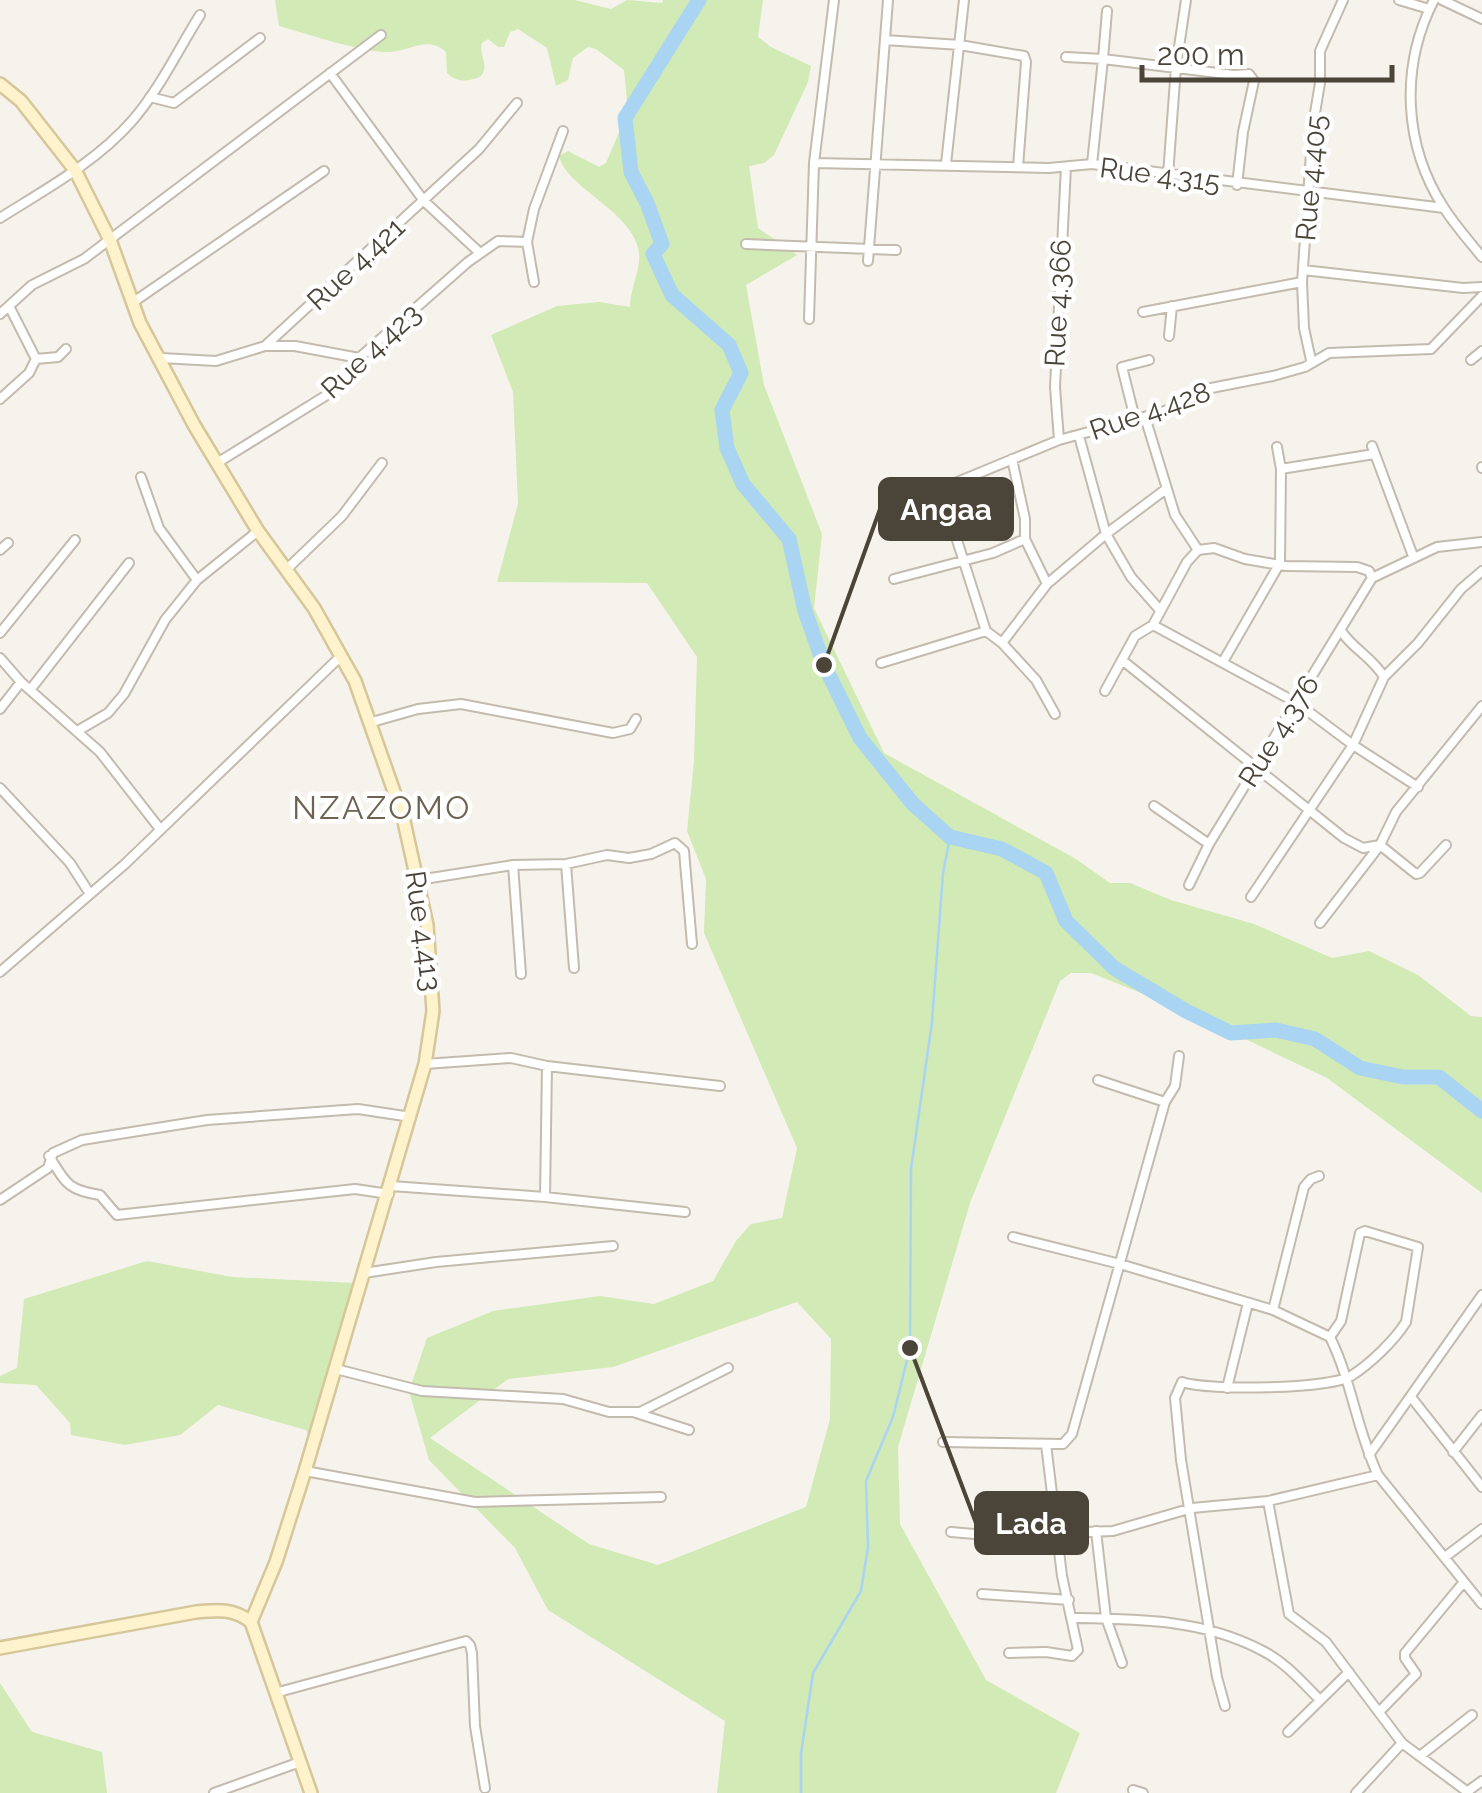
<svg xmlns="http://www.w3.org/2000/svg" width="1482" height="1793" viewBox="0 0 1482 1793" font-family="Raleway,sans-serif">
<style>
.green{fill:#d2eab5;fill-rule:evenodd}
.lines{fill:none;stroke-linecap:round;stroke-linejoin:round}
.stream{stroke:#a9d4f2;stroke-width:2.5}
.river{stroke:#a9d4f2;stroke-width:15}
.street-casing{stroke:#c2bbae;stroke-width:12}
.secondary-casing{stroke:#d6c79b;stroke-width:16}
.street{stroke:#fff;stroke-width:8}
.secondary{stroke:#fff3cd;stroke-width:11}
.labels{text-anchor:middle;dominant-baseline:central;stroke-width:9;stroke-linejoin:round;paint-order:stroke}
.street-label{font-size:28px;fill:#4b4439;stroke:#fff}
.quarter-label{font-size:32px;letter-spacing:2.5px;fill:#6e6250;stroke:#fff}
.leader{fill:none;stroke:#4b4439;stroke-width:4}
.callout-dot{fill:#4b4439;stroke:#fff;stroke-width:4}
.callout{fill:#4b4439;stroke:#4b4439;stroke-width:4}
.callout-label{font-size:30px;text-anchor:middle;font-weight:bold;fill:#fff}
</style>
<rect width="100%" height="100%" fill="#f6f3ec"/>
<path class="green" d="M275 0H575L611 9 627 0 662 3 663 0H763L758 37 771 47 811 66 808 82 774 155 764 163 749 166 758 228 797 255 746 285 764 385 822 534 814 608 884 753 1076 859 1110 883H1130L1171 900 1254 924 1332 958 1369 951 1418 975 1471 1016 1482 1017V1193L1327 1078 1186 1011 1091 973H1071L1060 981 970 1203 898 1447 900 1524 986 1680 1080 1733 1056 1793H717L725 1721 548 1610 515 1548 429 1460 409 1391 427 1338 493 1311 600 1296 654 1304 713 1281 736 1241 751 1224 782 1218 797 1148 704 933 706 879 687 831 694 761 697 657 647 583 497 582 518 504 513 392 491 335 557 306 599 302 630 307C630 288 641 270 639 252 633 211 566 188 559 156L568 151 599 167 606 163 628 111 624 70 596 49 588 47 573 58 568 80 556 86 547 48 518 29 510 32 504 47H498L488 39 482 43C478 55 490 64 481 76 469 82 457 83 447 73L446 52C427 34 408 53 386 52 362 52 304 33 279 26ZM797 1302 831 1339 830 1419 806 1507 658 1565 589 1544 430 1438 508 1379 613 1367Z
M147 1261 232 1277 355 1283 312 1445 306 1430 218 1405 180 1435 125 1445 71 1435 70 1423 36 1385 0 1383V1376L17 1368 24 1299Z
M0 1683 32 1732 102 1752 107 1793H0Z"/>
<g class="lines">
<path class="stream" d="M801 1793V1754L813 1673 861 1591 868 1547 866 1481 893 1417 910 1348 911 1169 932 1022 943 873 950 837"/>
<path class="river" d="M699 0 625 118 631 172 647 203 662 244 653 254 672 295 729 345 741 373 722 410 727 448 743 484 789 539 805 611 824 665 860 738 913 804 950 837 1002 849 1046 873 1066 921 1114 968 1186 1011 1231 1033 1276 1030 1315 1039 1360 1068 1403 1077H1439L1482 1111"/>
<defs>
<path id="street" d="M1399 0 1429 9
M1434 0C1400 66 1403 145 1444 208 1455 225 1469 241 1482 257
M1442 0 1482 19
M885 40 960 45 1024 56 1026 62 1018 167
M1066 57 1103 59 1107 11
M330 73 424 201 480 253
M150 97 174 103 260 38
M814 163 1049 168 1092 164 1444 208
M946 164 964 0
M1092 164 1103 59 1234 75 1249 74 1254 81 1243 132 1237 185
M1168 175 1176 67 1186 0
M0 218C46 189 96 162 132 121 159 90 178 50 200 15
M746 244 896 250
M868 261 888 0
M1303 270 1463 288 1482 287
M534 282 527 242 534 209 563 131
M132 303 324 171
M1143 312 1302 282
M0 314 32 285 84 259 381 35
M809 319 814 163 834 0
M1169 336 1172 306
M265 346H295L359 358
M161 358 216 361 265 346 479 149 517 103
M36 359 58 357 66 349
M1311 360 1304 328 1302 282 1313 125 1320 83V51L1343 0
M1471 360 1482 351
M0 399 29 373 36 359 9 306
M1145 417 1175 515 1198 550
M1135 419 1122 367 1149 360
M1079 436 1106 534 1131 577 1159 609
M1059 440 1055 387 1066 167
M1372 446 1413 556
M1012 459 1025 519V539L1047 584
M217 463 343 385 356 369 359 358 468 262 498 241 527 242
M1482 467V468
M1281 469 1374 454
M141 477 159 528 197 580
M941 490 986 631 1002 643
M921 497 1059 440 1162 412 1184 404 1201 390 1273 376 1305 367 1329 353 1431 349 1482 296
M0 550 8 543
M1198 550 1214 548 1245 559 1286 566 1357 567 1369 571 1372 578 1437 547 1482 542
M287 569 342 516 382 463
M894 579 993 553 1025 539
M1153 625 1297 703 1353 745 1418 787
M1341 631C1354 650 1372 657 1384 677
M0 633 75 540
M0 658 21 682 100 752 160 829
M1122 660 1344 838 1363 848 1380 845
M1224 660 1280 563 1281 469 1277 447
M881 663 986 631
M30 690 129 563
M1105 691 1135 636 1153 625 1187 562 1198 550
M0 709 21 682
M1055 714 1036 680 1002 643 1047 584 1106 534 1166 489
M372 722 418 709 461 704 613 733 630 729 636 719
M79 730 108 713 124 694 165 620 197 580 258 531
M0 788 70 863 90 894
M1154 806 1209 844
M1446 845 1420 873 1416 874 1380 845 1396 812 1482 706
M566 864 574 968
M513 865 521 974
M418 880 513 865 566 864 607 855 629 858 651 854 675 843 684 851 692 944
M1189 885 1209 844 1372 578
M1251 897 1353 745 1384 677 1418 643 1461 589 1482 571
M1320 923 1380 845
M0 972 125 864 341 656
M425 1064 511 1058 547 1066 720 1086
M1098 1080 1165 1102
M49 1156C66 1183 67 1190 100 1195L117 1215 355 1189 389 1194
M391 1186 545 1197 685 1212
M545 1197 547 1066
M0 1200 48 1168 53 1153 82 1140 207 1120 358 1109 411 1117
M1013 1237 1120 1264 1273 1310 1330 1337C1352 1382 1357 1431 1378 1475L1482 1604
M364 1273 436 1262 613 1246
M1273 1310 1304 1187 1311 1179 1319 1176
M336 1369 422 1391 563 1399 609 1412H640L728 1368
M1227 1388 1248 1303
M1411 1397 1482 1487
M636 1413 689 1430
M943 1442 1063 1444 1072 1434 1165 1102 1175 1086 1179 1056
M1453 1452 1482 1415
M1369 1455 1482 1295
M305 1471 475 1502 661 1497
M1268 1501 1289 1614 1326 1642 1402 1743 1469 1793
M1096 1531 1106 1618 1122 1663
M951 1532 1057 1541
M1055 1533 1113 1531 1192 1508 1268 1501 1378 1475
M1445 1557 1482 1529
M982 1594 1069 1600
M1072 1618C1137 1619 1202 1619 1261 1650 1284 1661 1302 1682 1320 1700
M1009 1653 1046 1652 1072 1656 1078 1650 1062 1576 1046 1444
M275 1693 466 1641 470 1645 472 1653 475 1726 485 1788
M1225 1706 1217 1677 1181 1460 1175 1398 1182 1382C1208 1391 1329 1389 1351 1376 1370 1364 1394 1341 1406 1322L1418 1247 1365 1231 1360 1233 1341 1321 1330 1337
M1379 1712 1416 1674 1405 1658V1653L1463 1583
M1288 1732 1349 1672
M1420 1756 1472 1715
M1133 1790 1143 1793
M1468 1791 1482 1781
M214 1793 300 1762
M1356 1793 1402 1743"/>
<path id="secondary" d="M0 84 21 101 75 170 110 240 140 323 194 425 258 531 314 608 355 681 403 817 427 925 433 1011 425 1064 305 1471 276 1562 251 1622 311 1793
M0 1648 196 1612C218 1610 233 1608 251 1622"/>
</defs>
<use href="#street" class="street-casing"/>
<use href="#secondary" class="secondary-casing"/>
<use href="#street" class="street"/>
<use href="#secondary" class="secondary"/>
</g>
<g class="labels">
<g class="street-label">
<text transform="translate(1160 175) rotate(7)">Rue 4.315</text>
<text transform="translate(1311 178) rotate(-85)">Rue 4.405</text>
<text transform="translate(356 264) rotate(-43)">Rue 4.421</text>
<text transform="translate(1058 303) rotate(-87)">Rue 4.366</text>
<text transform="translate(371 351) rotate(-43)">Rue 4.423</text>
<text transform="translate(1150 411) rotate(-19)">Rue 4.428</text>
<text transform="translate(1279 731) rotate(-58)">Rue 4.376</text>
<text transform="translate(423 931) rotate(82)">Rue 4.413</text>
</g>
<g class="quarter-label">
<text x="382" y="807">NZAZOMO</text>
</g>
</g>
<path class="leader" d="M824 665L880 509M910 1348L976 1523"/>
<g class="callout-dot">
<circle cx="824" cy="665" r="10"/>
<circle cx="910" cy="1348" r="10"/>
</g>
<g class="callout">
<rect x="880" y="479" width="132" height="60" rx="10"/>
<rect x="976" y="1493" width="111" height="60" rx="10"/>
</g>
<g class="callout-label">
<text x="946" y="520">Angaa</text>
<text x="1031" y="1534">Lada</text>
</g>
<path d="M1142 65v15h250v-15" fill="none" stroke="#4b4439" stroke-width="5"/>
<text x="1157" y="65" font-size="30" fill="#4b4439" stroke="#ffffff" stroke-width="8" paint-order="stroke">200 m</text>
</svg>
